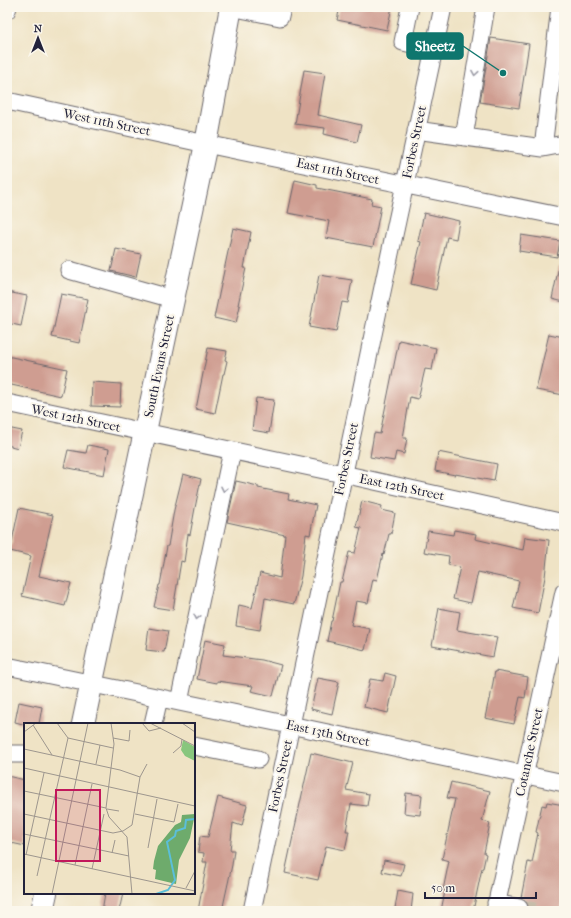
<svg xmlns="http://www.w3.org/2000/svg" width="571" height="918" viewBox="0 0 571 918" font-family="'IM FELL French Canon',serif">
<style>
.building{fill:#cf9d91}
.lines{fill:none;stroke-linecap:round;stroke-linejoin:round}
.minor-tunnel{stroke:#c6bca9;stroke-width:17;stroke-dasharray:17 8;stroke-linecap:butt}
.minor-casing{stroke:#6a666b;stroke-width:19}
.major-casing{stroke:#6a666b;stroke-width:24}
.minor{stroke:#fff;stroke-width:17}
.major{stroke:#fff;stroke-width:22}
.oneway{stroke:#9c9ca7}
.labels{text-anchor:middle;dominant-baseline:central;stroke-width:4;stroke-linejoin:round;paint-order:stroke}
.street-label{font-size:13px;fill:#22223b;stroke:#fbf7ec}
.inset-river{fill:none;stroke:#5bbfd9;stroke-width:2}
.inset-road{fill:none;stroke:#9d968e;stroke-width:1}
.view{fill:#c2185b;fill-opacity:0.15;stroke:#c2185b;stroke-width:2}
.inset-edge{fill:none;stroke:#22223b;stroke-width:2}
.leader{fill:none;stroke:#0f766e;stroke-width:1.5}
.callout-dot{fill:#0f766e;stroke:#fbf7ec;stroke-width:1.5}
.callout{fill:#0f766e;stroke:#0f766e;stroke-width:1.5}
.callout-label{font-size:14px;text-anchor:middle;font-weight:bold;fill:#fff}
</style>
<rect width="100%" height="100%" fill="#fbf7ec"/>
<filter id="ink" filterUnits="userSpaceOnUse"><feTurbulence type="fractalNoise" baseFrequency=".025" numOctaves="2"/><feDisplacementMap in="SourceGraphic" scale="8" xChannelSelector="R" yChannelSelector="G"/><feConvolveMatrix kernelMatrix="1 2 1 2 8 2 1 2 1" color-interpolation-filters="sRGB"/></filter>
<filter id="wash" filterUnits="userSpaceOnUse"><feTurbulence type="fractalNoise" baseFrequency=".012" numOctaves="4" result="noise"/><feDisplacementMap in="SourceGraphic" scale="16" xChannelSelector="R" yChannelSelector="G"/><feGaussianBlur stdDeviation="0.9" result="paint"/><feColorMatrix in="noise" values="0 0 0 0 0 0 0 0 0 0 0 0 0 0 0 0 0 1.4 0 .05"/><feComposite in="paint" operator="in"/></filter>
<g filter="url(#wash)">
<rect width="100%" height="100%" fill="#efe3c5"/>
<g id="blocks">
<path class="building" d="M340 7H392L387 30 337 20Z
M491 38 529 44 519 108 480 102Z
M304 70 325 73 318 115 361 125 357 142 324 134 325 128 295 124Z
M295 180 317 185V188L372 199 371 204 381 206 373 247 326 238 329 221 288 213Z
M424 213 459 221 456 239 447 237 436 290 411 284 421 242 418 241Z
M233 228 251 232 244 268H246L238 305 240 306 236 323 214 318Z
M521 235 560 241 557 257 519 251Z
M116 249 141 254 136 277 111 271Z
M559 266H564V302L552 299Z
M319 275 352 280 348 303 342 302 336 332 309 327Z
M7 292 27 296 21 326 7 323Z
M61 294 88 299 79 343 52 337Z
M549 334 564 337V395L536 390Z
M399 340 436 348 432 370 425 369 418 399 410 397 403 438H407L404 454 396 452 394 461 370 457 374 433 380 434Z
M208 348 227 351 225 360 227 361 224 374H223L215 413 196 409Z
M7 356 67 369 61 396 7 384Z
M92 382 121 384 120 407 91 406Z
M256 398 274 400 269 433 252 430Z
M7 428 22 431 18 448 7 445Z
M88 445 109 449 104 475 64 467 68 450 86 453Z
M438 452 497 464 494 481 455 474V475L435 471Z
M183 474 201 479 195 508 190 535 188 534 184 562 181 561 173 610 154 607 159 585H160L167 546H168L174 510Z
M236 481 258 486V488L289 494 288 499 316 505 310 535 306 534 301 576 294 604 265 598 260 630 236 626 239 605 252 608 260 573 280 578 285 535 227 522Z
M362 501 382 506 381 510 395 513 391 534H389L384 555 383 554 377 580 373 579 368 603 356 601 351 625 370 629 365 650 327 641 331 621H332L340 582H342L349 552 355 553 361 528 356 527Z
M19 508 53 515 39 576 71 583 65 606 22 596 31 556 10 551Z
M454 530 476 534 475 539 523 550 525 537 549 540 545 577 538 613 513 608 519 581 478 572 471 603 453 599 460 567 448 565 449 556 424 552 428 531 453 535Z
M439 608 460 612 457 630 497 637 493 657 432 646Z
M149 628 168 631 164 652 146 650Z
M205 640 225 644 223 655 262 660 281 665 273 696 251 691 253 686 217 681V683L197 679Z
M495 671 528 677 525 698 520 697 514 724 485 718 489 699 490 700Z
M385 673 396 676 388 713 364 707 370 679 383 681Z
M318 678 339 682 332 714 311 709Z
M19 702 42 707 39 724H23L15 722Z
M311 753 353 763 346 790 369 794 367 806 351 804 346 831H349L345 850 326 846 318 880 285 873Z
M7 776 25 780V846L7 842Z
M451 782 490 791 482 821 490 823 484 853 486 854 483 868H482L473 911H441L445 891 443 890 449 861 442 859 455 799 447 798Z
M406 793 422 795 420 815 404 813Z
M218 797 247 805 242 826 233 823 230 850H234L232 865 222 911H198L207 862H203L204 853 198 852 200 836 208 837Z
M547 802 564 805V900H563L561 911H528V905L525 900 521 898 528 862 532 863 538 833 536 832 542 805 546 806Z
M384 860 404 864 401 876 382 872Z
M398 891 413 894 411 911 395 908Z
M105 893H123L119 911H102Z"/>
</g>
</g>
<g filter="url(#ink)">
<use href="#blocks" fill-opacity="0" stroke="#6a666b" stroke-width="1"/>
<g class="lines">
<path class="minor-tunnel" d="M519 908 535 911"/>
<defs>
<path id="minor" d="M231 7 280 17 282 7
M410 7 403 42 434 49
M7 10 8 7
M7 101 206 144 564 217
M416 130 543 148 564 144
M464 137 486 7
M543 148 560 7
M69 270 173 299
M7 403 343 474 564 523
M7 666 290 725 564 783
M179 702 232 451
M153 724 159 698
M194 746 258 759
M7 754H25
M496 903 519 908
M252 911C314 609 378 308 443 7
M495 911 564 592"/>
<path id="major" d="M83 724 206 144 231 7
M42 911 46 893"/>
</defs>
<use href="#minor" class="minor-casing"/>
<use href="#major" class="major-casing"/>
<use href="#minor" class="minor"/>
<use href="#major" class="major"/>
</g>
<defs><path id="oneway-chevron" d="M-2-3.5L2.5 0L-2 3.5" fill="none" stroke-width="1.6" stroke-linecap="round" stroke-linejoin="round"/></defs>
<g class="oneway">
<use href="#oneway-chevron" transform="translate(475 73) rotate(99)"/>
<use href="#oneway-chevron" transform="translate(224 489) rotate(102)"/>
<use href="#oneway-chevron" transform="translate(197 617) rotate(102)"/>
</g>
</g>
<g class="labels">
<g class="street-label">
<text transform="translate(107 122) rotate(12)">West 11th Street</text>
<text transform="translate(414 142) rotate(-78)">Forbes Street</text>
<text transform="translate(338 171) rotate(12)">East 11th Street</text>
<text transform="translate(159 366) rotate(-78)">South Evans Street</text>
<text transform="translate(76 418) rotate(12)">West 12th Street</text>
<text transform="translate(346 459) rotate(-78)">Forbes Street</text>
<text transform="translate(402 487) rotate(12)">East 12th Street</text>
<text transform="translate(328 733) rotate(12)">East 13th Street</text>
<text transform="translate(529 752) rotate(-78)">Cotanche Street</text>
<text transform="translate(280 776) rotate(-78)">Forbes Street</text>
</g>
</g>
<g transform="translate(24 723)">
<rect width="171" height="171" fill="#efe3c5"/>
<path d="M159 17 171 24V38L161 33 157 27Z" fill="#88c67d"/>
<path d="M171 91 166 115 155 137 152 161 131 156 132 147 129 146 130 138 134 123 151 102 157 99 158 92Z" fill="#6eab6c"/>
<path class="inset-river" d="M132 171 144 167 151 157 143 119 151 113 152 108 161 105 162 97 171 96"/>
<path class="inset-road" d="M33 0 44 15 89 25M87 0 90 21 82 85 85 94 103 114 108 171M118 0 125 8 137 5M126 0 171 23M158 0 171 9M9 2 28 32M0 9 12 0M89 15 105 18 106 7M0 26 96 47 116 54M149 30 157 23 158 16M72 41 76 22M0 45 171 83M0 68 82 85M83 86 95 88M0 91 89 110 99 108 108 102 116 54 123 41M111 91 150 99 154 81M0 111 105 133M124 125 133 76M88 130 91 117M0 131 171 168M2 132 20 50M51 142 68 61M68 146 80 91M13 153 44 15M162 165 171 148M28 171 64 0"/>
<path class="view" d="M32 67H76V138H32Z"/>
<rect width="171" height="171" class="inset-edge"/>
</g>
<path class="leader" d="M503 73L463 46"/>
<circle class="callout-dot" cx="503" cy="73" r="4"/>
<rect class="callout" x="407" y="33" width="56" height="26" rx="4"/>
<g class="callout-label">
<text x="435" y="51">Sheetz</text>
</g>
<rect width="571" height="918" fill="none" stroke="#fbf7ec" stroke-width="24"/>
<g transform="translate(38 38)" stroke="#fbf7ec" stroke-width="3" paint-order="stroke">
<path d="M0-3L7 15L0 10L-7 15Z" fill="#22223b"/>
<text y="-6" font-size="11" font-weight="bold" text-anchor="middle" fill="#22223b">N</text>
</g>
<path d="M425 892v6h111v-6" fill="none" stroke="#22223b" stroke-width="2"/>
<text x="431" y="892" font-size="12" fill="#22223b" stroke="#fbf7ec" stroke-width="3" paint-order="stroke">50 m</text>
</svg>
